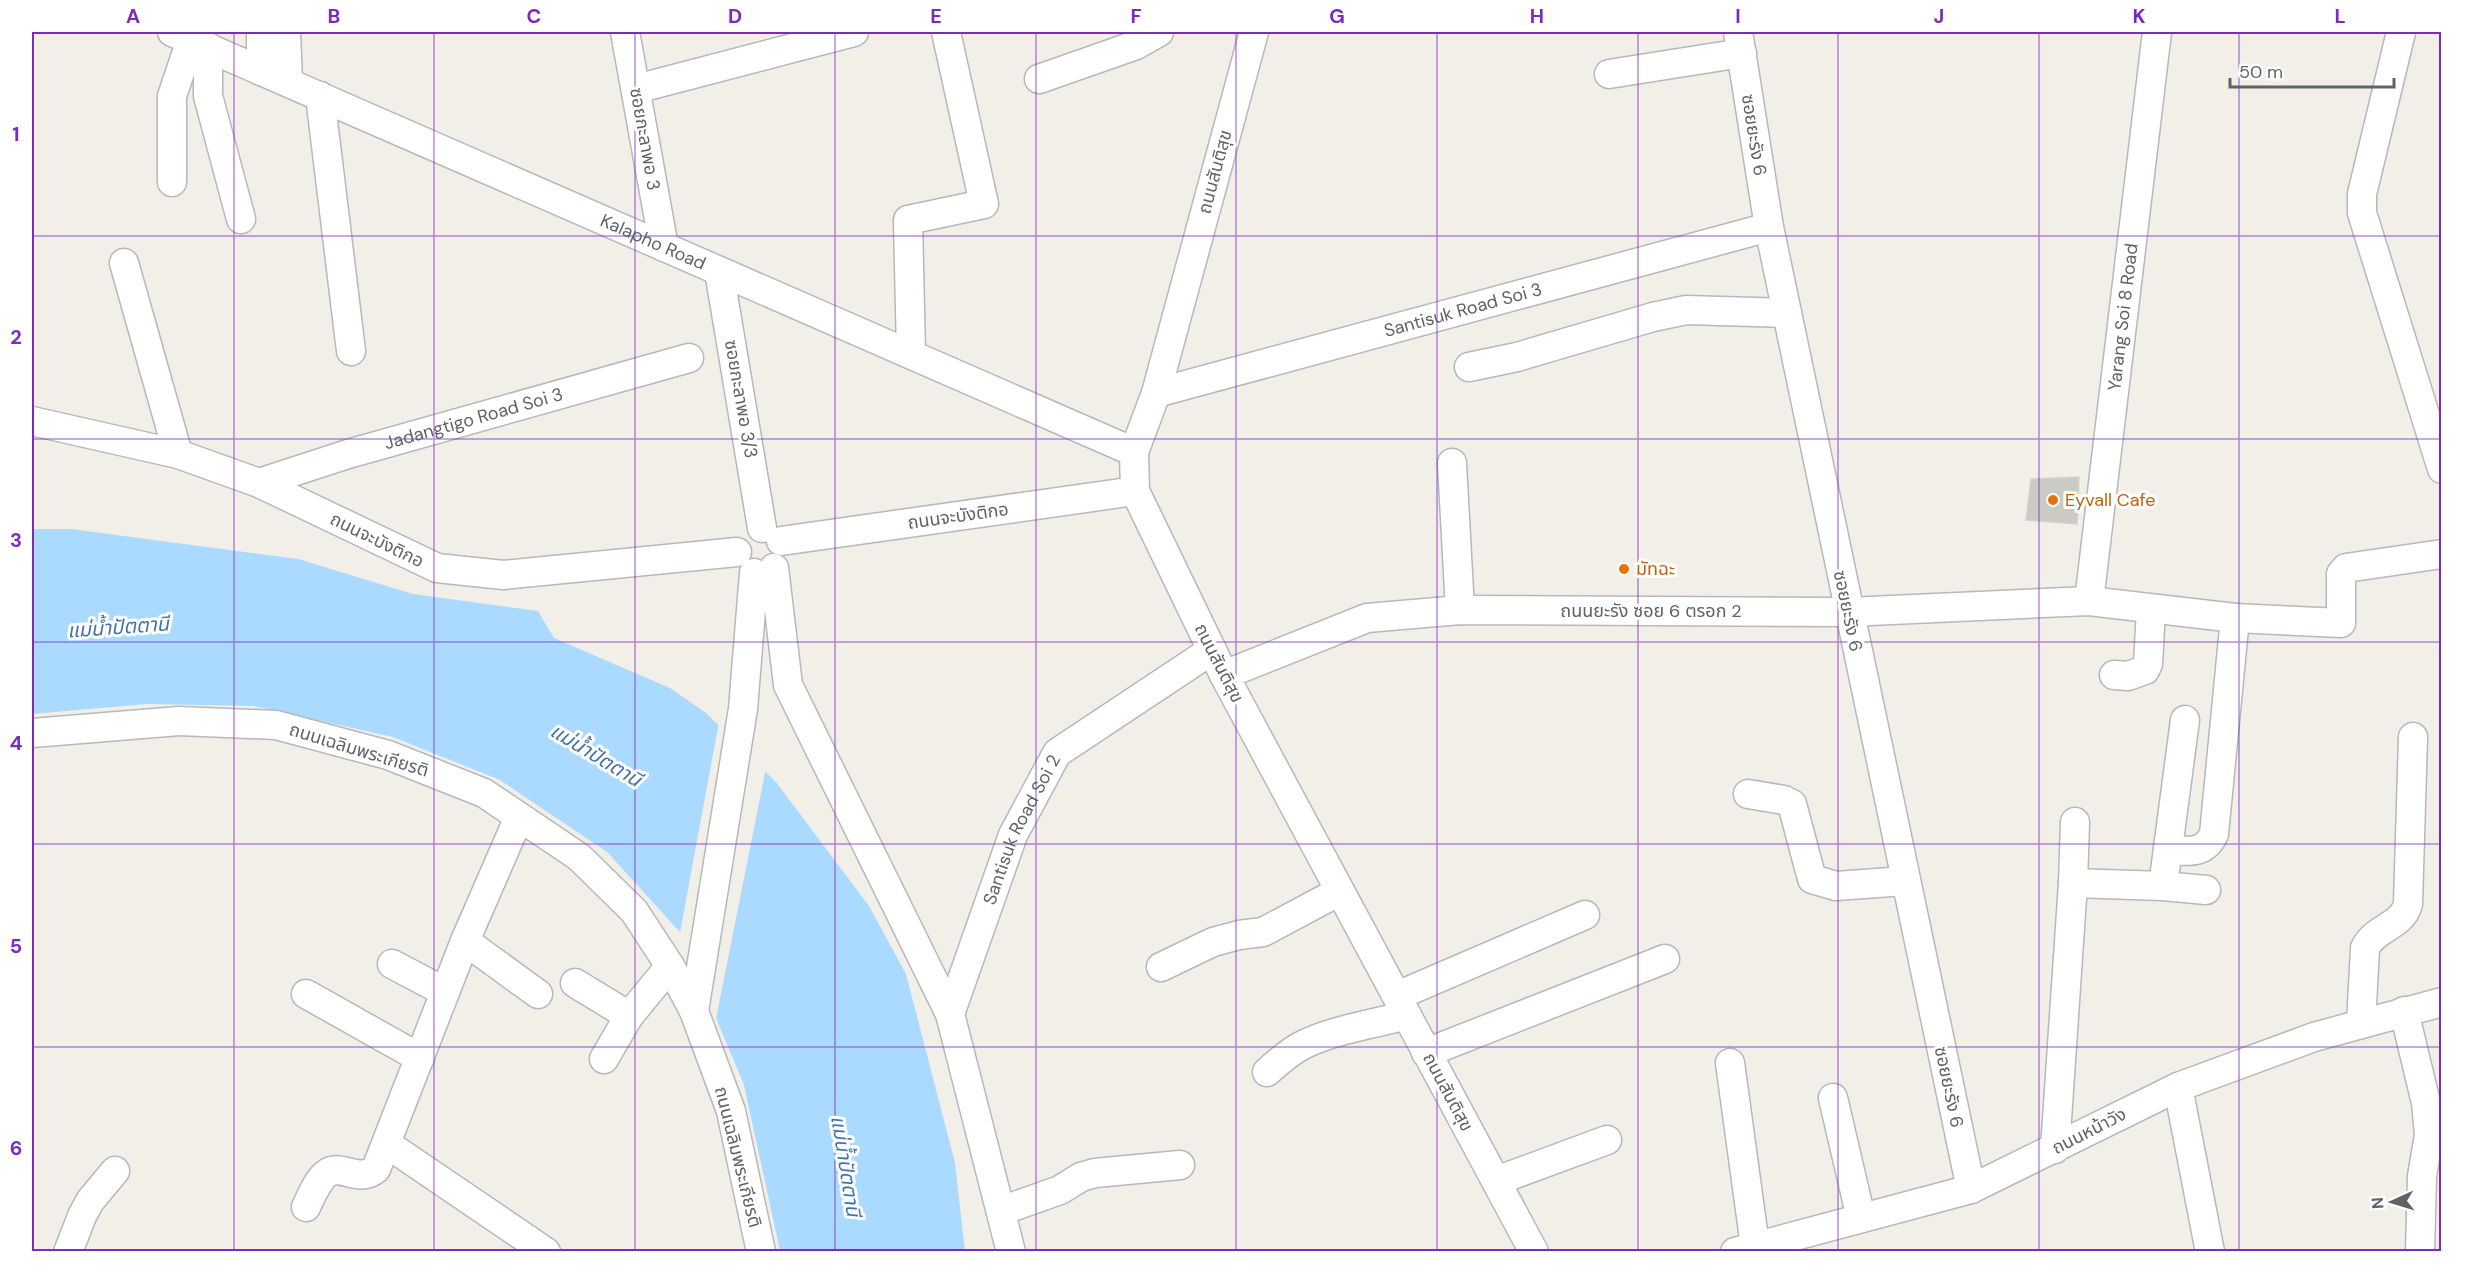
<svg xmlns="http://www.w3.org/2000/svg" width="2473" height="1283" viewBox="0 0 2473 1283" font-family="'DM Sans','Noto Sans Thai',sans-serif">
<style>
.water{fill:#aadaff}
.pier{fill:#f1efe8}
.building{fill:#cccac5;stroke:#d6d1c6;stroke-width:1.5}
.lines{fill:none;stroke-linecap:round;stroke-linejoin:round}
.minor-casing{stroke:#b5b8bc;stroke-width:31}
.minor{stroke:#fff;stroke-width:28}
.grid{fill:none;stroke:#7b2cbf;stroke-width:1.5;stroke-opacity:0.55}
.food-dot{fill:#e8710a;stroke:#fff;stroke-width:2}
.labels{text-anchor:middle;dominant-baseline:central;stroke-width:6;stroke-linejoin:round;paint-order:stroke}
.street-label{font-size:18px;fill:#5f6368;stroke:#fff}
.food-label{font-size:18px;fill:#c56008;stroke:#fff;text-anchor:start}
.water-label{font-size:20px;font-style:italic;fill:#4174aa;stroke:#fff}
.neatline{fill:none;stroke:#7b2cbf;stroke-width:2}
.grid-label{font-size:20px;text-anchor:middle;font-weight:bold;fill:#7b2cbf}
</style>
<rect width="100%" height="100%" fill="#f1efe8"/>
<path class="water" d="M32 529H71L298 559 413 594 538 611 554 638 670 688 706 713 776 782 869 906 906 974 955 1163 965 1251H780L744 1085 680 932 607 852 500 780 393 737 254 706 147 704 32 714Z"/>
<path class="pier" d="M719 722 766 768 715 1024 679 938Z"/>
<path class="building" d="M2079 477 2077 524 2026 520 2031 479Z"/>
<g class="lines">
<g class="minor-casing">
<g id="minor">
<path id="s1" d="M172 32 1134 452"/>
<path d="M261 32V71"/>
<path d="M286 32 288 82"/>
<path d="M625 32 664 247"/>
<path d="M1254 32 1156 393 1134 452 1135 491 1224 675 1534 1252"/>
<path d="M1738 32 1769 227 1971 1189"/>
<path d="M2401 32 2362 194V213L2442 469"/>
<path d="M208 47V96L241 219"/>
<path d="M1609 74 1742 53"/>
<path d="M1039 79 1136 45 1159 32"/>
<path d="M636 89 854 32"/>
<path d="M320 96 351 351"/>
<path d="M172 182V96L191 40"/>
<path d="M124 263 178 454"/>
<path d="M719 271 762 528"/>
<path d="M911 354 908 220 984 204 946 32"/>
<path d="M1469 367 1517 357 1653 317 1686 310 1787 313"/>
<path id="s2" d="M1156 393 1769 227"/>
<path d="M32 421 178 454 259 483 437 568 503 575 737 552"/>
<path d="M1452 463 1460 610"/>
<path id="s3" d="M259 483 348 454 689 358"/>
<path d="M781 541 1135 491"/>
<path d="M774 568 788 685 950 1014 1011 1252"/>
<path id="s4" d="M2089 601 2157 32"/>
<path d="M1224 675 1367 618 1460 610 1848 612 2089 601 2235 618 2341 623V574L2346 568 2442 554"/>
<path d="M2114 675 2128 676 2145 670 2148 664 2151 609"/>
<path d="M32 733 179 721 276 725 388 755 484 793 579 857 634 911 670 966 694 1011 731 1111 761 1252"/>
<path d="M1748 794 1784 800 1792 804 1812 879 1836 886 1905 881"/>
<path d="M2168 850C2188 851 2204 855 2214 834L2235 618"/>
<path d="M2073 883 2163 886 2206 890"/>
<path d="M2163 886 2185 720"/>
<path d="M465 941 538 994"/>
<path d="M392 964 445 992"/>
<path d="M1161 967 1213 942 1239 935 1263 932 1340 891"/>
<path d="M575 983 629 1016"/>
<path d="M306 994 420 1058"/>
<path d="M1397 996 1585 915"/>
<path d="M694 1011 743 709 754 573"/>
<path d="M2404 1011 2426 1103 2429 1135 2422 1176 2420 1252"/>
<path id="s5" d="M950 1014 1013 835 1057 753 1212 650"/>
<path d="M2361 1024 2365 948C2375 927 2402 927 2408 904L2413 737"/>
<path d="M1426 1053 1665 959"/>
<path d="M604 1059 629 1016 670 966"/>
<path d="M1730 1063 1755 1246"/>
<path d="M1267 1072C1278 1062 1288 1053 1301 1046 1331 1030 1374 1024 1407 1015"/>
<path d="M2178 1087 2210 1252"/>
<path d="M1833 1098 1861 1218"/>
<path d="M387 1144 546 1252"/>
<path d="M2055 1149 2073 883 2075 822"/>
<path d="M1496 1181 1607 1140"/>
<path d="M306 1207C311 1197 317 1181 326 1174 340 1162 358 1184 376 1169L465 941 519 817"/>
<path d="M1001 1211 1060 1190 1081 1177 1095 1173 1180 1165"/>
<path d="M68 1252 82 1216 90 1201 115 1171"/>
<path d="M1735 1252 1971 1189 2178 1087 2314 1037 2442 1002"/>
</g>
</g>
<use href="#minor" class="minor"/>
</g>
<path class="grid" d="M234 32V1252M434 32V1252M635 32V1252M835 32V1252M1036 32V1252M1236 32V1252M1437 32V1252M1638 32V1252M1838 32V1252M2039 32V1252M2239 32V1252M32 236H2442M32 439H2442M32 642H2442M32 844H2442M32 1047H2442"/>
<g class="food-dot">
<circle cx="2053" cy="500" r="6"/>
<circle cx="1624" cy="569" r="6"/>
</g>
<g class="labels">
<g class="street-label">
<text transform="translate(1754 135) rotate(81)">ซอยยะรัง 6</text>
<text transform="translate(645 139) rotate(80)">ซอยกะลาพอ 3</text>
<text transform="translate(1215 172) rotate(-75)">ถนนสันติสุข</text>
<text stroke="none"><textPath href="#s1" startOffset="525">Kalapho Road</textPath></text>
<text stroke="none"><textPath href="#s2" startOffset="318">Santisuk Road Soi 3</textPath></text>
<text stroke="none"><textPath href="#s4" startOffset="286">Yarang Soi 8 Road</textPath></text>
<text transform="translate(741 399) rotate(80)">ซอยกะลาพอ 3/3</text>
<text stroke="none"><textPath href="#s3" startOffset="224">Jadangtigo Road Soi 3</textPath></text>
<text transform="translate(958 516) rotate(-8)">ถนนจะบังติกอ</text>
<text transform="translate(377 540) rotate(26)">ถนนจะบังติกอ</text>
<text x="1651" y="611">ถนนยะรัง ซอย 6 ตรอก 2</text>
<text transform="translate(1848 611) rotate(78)">ซอยยะรัง 6</text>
<text transform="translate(1219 663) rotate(63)">ถนนสันติสุข</text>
<text transform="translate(359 750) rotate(17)">ถนนเฉลิมพระเกียรติ</text>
<text stroke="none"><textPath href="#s5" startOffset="198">Santisuk Road Soi 2</textPath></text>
<text transform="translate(1949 1087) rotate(78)">ซอยยะรัง 6</text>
<text transform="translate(1448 1092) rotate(62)">ถนนสันติสุข</text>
<text transform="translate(2089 1131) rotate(-27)">ถนนหน้าวัง</text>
<text transform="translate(738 1157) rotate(76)">ถนนเฉลิมพระเกียรติ</text>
</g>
<g class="food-label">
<text x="2065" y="500">Eyvall Cafe</text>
<text x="1636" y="569">มัทฉะ</text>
</g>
<g class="water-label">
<text transform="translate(118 627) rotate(-4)">แม่น้ำปัตตานี</text>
<text transform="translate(596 755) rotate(31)">แม่น้ำปัตตานี</text>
<text transform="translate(846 1166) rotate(81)">แม่น้ำปัตตานี</text>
</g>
</g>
<rect width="2473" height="1283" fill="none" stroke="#ffffff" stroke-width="66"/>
<g transform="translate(2392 1202) rotate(266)" stroke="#ffffff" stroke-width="4.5" paint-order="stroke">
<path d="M0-4.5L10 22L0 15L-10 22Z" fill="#5f6368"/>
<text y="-9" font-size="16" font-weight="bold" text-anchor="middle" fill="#5f6368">N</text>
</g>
<path d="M2230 78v9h164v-9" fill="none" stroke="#5f6368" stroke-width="3"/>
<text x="2239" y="78" font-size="18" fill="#5f6368" stroke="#ffffff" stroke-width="4.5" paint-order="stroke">50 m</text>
<rect x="33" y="33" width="2407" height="1217" class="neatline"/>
<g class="grid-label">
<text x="133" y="23">A</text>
<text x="334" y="23">B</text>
<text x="534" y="23">C</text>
<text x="735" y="23">D</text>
<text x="936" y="23">E</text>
<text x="1136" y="23">F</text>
<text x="1337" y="23">G</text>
<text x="1537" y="23">H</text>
<text x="1738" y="23">I</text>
<text x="1939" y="23">J</text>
<text x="2139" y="23">K</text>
<text x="2340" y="23">L</text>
<text x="16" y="141">1</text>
<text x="16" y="344">2</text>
<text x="16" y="547">3</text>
<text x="16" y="750">4</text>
<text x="16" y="953">5</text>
<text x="16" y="1155">6</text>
</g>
</svg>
